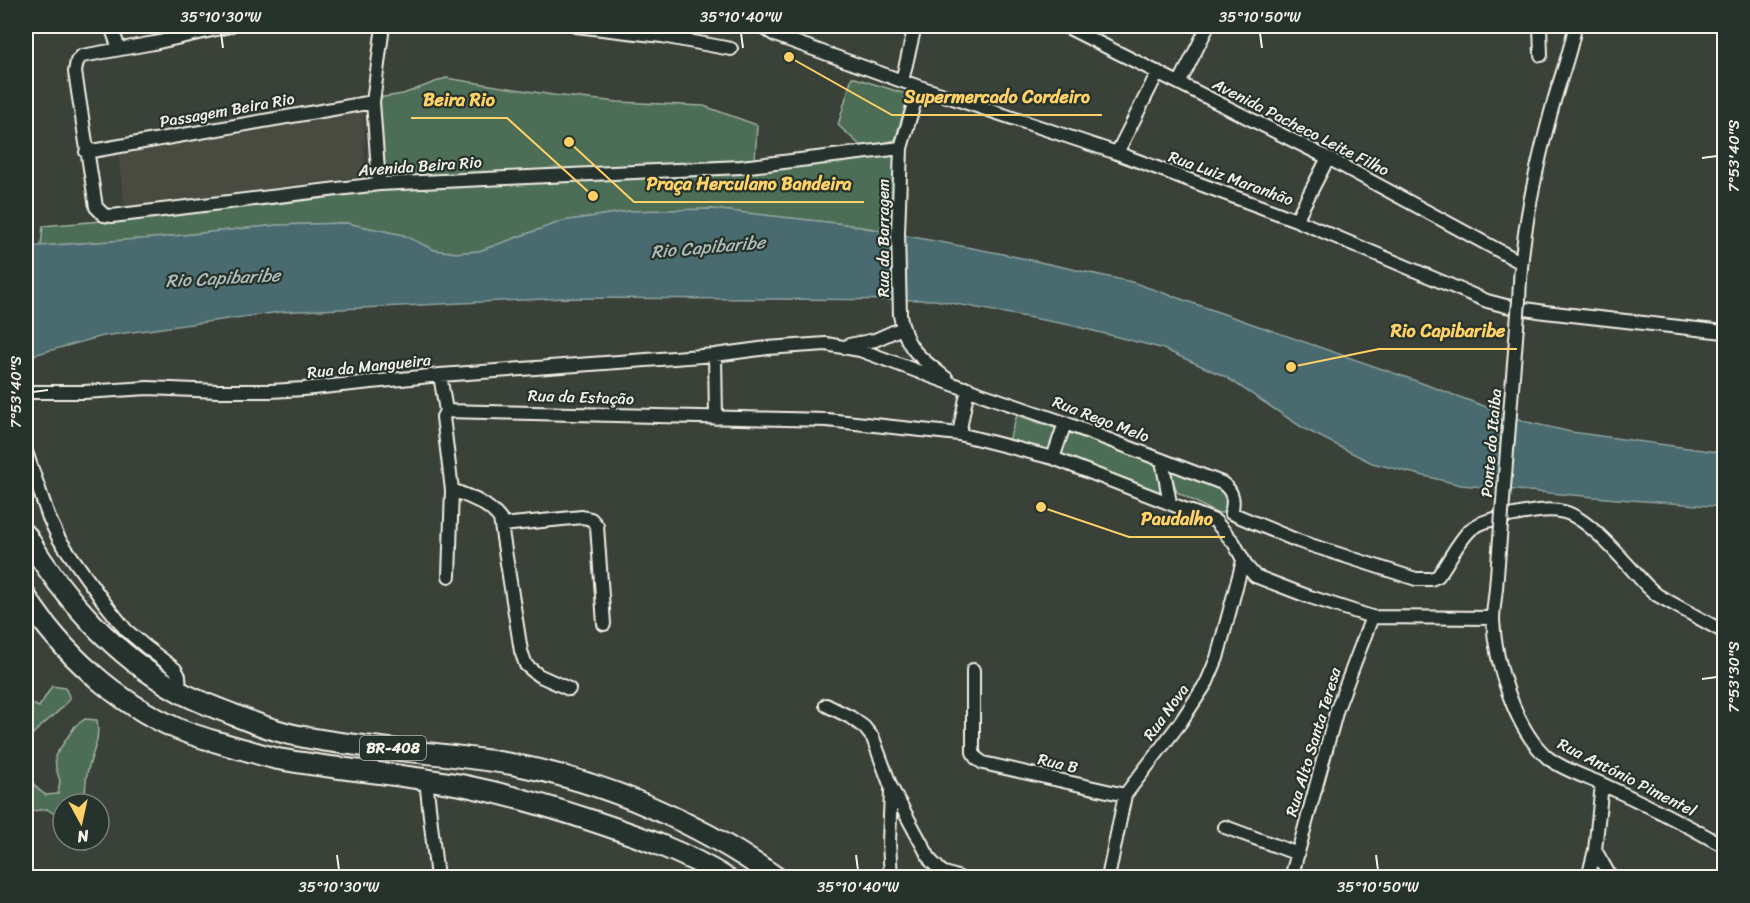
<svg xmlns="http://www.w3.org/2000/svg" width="1750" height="903" viewBox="0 0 1750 903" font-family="Sriracha,sans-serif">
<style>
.built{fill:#484b3f}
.green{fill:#4e6e57;stroke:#a1b0a0;stroke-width:1.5}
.water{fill:#486b6e;stroke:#8da19f;stroke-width:1.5}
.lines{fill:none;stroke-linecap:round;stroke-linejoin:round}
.minor-casing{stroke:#f4f1e8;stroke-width:16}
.trunk-casing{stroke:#f4f1e8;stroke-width:24}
.minor{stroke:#26332d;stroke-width:12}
.trunk{stroke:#26332d;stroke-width:20}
.minor-bridge-casing{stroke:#f4f1e8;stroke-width:16;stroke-linecap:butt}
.minor-bridge{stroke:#26332d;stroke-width:12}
.ticks{fill:none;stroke:#f4f1e8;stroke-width:2}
.labels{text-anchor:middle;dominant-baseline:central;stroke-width:4.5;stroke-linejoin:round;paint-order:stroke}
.shield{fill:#26332d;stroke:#b6b8b0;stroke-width:1.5}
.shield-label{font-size:15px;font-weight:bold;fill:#f4f1e8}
.street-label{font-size:16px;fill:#f4f1e8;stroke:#26332d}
.water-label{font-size:18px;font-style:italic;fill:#afbbb7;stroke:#26332d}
.leader{fill:none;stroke:#ffd166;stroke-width:2}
.callout-dot{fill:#ffd166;stroke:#26332d;stroke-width:2}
.callout-label{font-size:18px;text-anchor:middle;font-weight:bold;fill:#ffd166;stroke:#26332d;stroke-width:4.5;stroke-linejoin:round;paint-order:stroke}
.neatline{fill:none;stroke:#f4f1e8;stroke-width:2}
.ticks-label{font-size:15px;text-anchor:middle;fill:#f4f1e8}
</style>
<rect width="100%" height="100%" fill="#3a4138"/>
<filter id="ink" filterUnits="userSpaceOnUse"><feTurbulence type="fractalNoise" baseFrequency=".0167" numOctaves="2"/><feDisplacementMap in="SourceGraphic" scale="12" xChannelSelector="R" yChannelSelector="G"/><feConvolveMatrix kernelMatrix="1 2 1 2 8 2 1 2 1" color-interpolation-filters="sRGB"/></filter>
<g filter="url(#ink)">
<path class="built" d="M364 109 365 176 124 207 118 150Z"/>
<path class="green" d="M852 77 909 95 895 140 863 148 838 125Z
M446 78 553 95 618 102 704 106 757 125 755 160 385 179 377 98 403 94Z
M901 148 898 233 844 224 711 209 630 211 563 221 479 251 456 253 434 250 403 235 346 223 278 225 155 238 41 246 43 226 113 220 379 184 774 164Z
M1017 415 1156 463 1162 493 1009 440Z
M1175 469 1223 485 1227 494V508L1222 513H1216L1177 492 1170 471Z
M52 686 65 688 70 698C58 716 38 725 26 742V703L28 702 39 707Z
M85 719 97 720C100 740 94 748 89 766 85 778 85 791 85 804H63V838L57 816 47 809 34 811 26 814V760C33 777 28 784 46 795L58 794 60 781 56 768 55 756 75 726Z
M64 840H95L96 842 86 850 74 847Z"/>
<path class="water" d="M711 209 844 224 998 253 1132 282 1408 378 1527 422 1571 432 1724 453V507L1617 499 1461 485 1372 463 1303 428 1226 377 1161 348 1070 325 935 300 564 298 280 312 103 336 26 357V247L155 238 278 225 346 223 403 235 434 250 456 253 479 251 563 221 630 211Z"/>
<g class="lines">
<g class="minor-casing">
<path id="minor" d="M111 26 119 49
M230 26 154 43 82 56 77 61 75 72 96 207 104 215 112 216 379 184 741 167 901 148
M576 26 662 36 731 49
M761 26 775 35 902 81 1117 153 1296 220 1487 301 1506 306 1545 312 1724 332
M1065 26 1328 158 1520 262
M1540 26 1541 55
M662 36 667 26
M902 81 915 26
M1180 82 1208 26
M919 87 901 148 898 233 900 315C906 351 920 357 947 379
M86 152 373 102
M1117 153 1158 72
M379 184 373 102 383 26
M1296 220 1328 158
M1519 301C1521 233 1536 167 1554 101 1561 76 1571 51 1575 26
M849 345 875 340 902 328
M715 355 716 418
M440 375 446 411 443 417 452 490C470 497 488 503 500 519L521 651 526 665 538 675 569 689
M26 392H84L148 388 218 391H271L303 389 440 375 715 355 767 348 826 344 860 350 955 385 1065 423 1222 483C1233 491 1235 500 1231 513L1298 541 1416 579H1431L1438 576C1449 561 1457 543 1470 530 1482 520 1499 518 1514 515 1530 512 1548 508 1564 512 1591 519 1627 565 1647 586L1657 595 1724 632
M446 411 827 420 959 434 1053 458 1215 521 1234 543 1247 567 1255 576 1307 596 1372 617 1493 618
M959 434 968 388
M26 452 49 518 59 539 103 601 126 630 146 647 175 669 179 676 180 691
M1053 458 1065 423
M1162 460 1170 503
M502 525 582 517 591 519 597 526 604 624
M449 576 452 490
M1496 588C1495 599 1493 610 1493 620 1495 662 1515 730 1548 758 1564 770 1584 776 1602 784 1644 803 1685 824 1724 846
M973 670V752L976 758 983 763 1125 795
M826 705 850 717 864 727 873 738 891 787 931 861 942 872 960 878
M426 780 437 878
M1225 827 1298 854
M1595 850 1611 878
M891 878 889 842 891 791
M1108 878 1125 795 1180 723 1207 682 1217 658 1243 561
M1291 878 1337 709 1372 617
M1588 878 1595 850 1602 784"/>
</g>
<g class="trunk-casing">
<path id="trunk" d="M26 535C63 598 115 656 180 692 197 701 216 708 234 715 256 724 280 733 304 737 372 750 442 752 511 764 606 782 698 822 777 878
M26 597C61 652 117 703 178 729 197 737 218 742 238 748 251 751 264 756 278 759 340 770 404 774 466 786 509 795 551 807 593 821 638 836 685 852 726 878"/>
</g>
<use href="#minor" class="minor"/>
<use href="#trunk" class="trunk"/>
<g class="minor-bridge-casing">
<path id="minor-bridge" d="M1496 588 1519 301"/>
</g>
<use href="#minor-bridge" class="minor-bridge"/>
</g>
</g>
<path class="ticks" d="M221 33 223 48M741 33 743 48M1260 33 1262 48M1702 158 1717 156M33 392 48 390M1702 679 1717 677M337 855 339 870M856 855 858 870M1376 855 1378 870"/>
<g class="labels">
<rect class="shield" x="360" y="736" width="66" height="24" rx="4.5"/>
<g class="shield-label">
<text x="393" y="748">BR-408</text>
</g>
<g class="street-label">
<text transform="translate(227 110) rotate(-10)">Passagem Beira Rio</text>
<text transform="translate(1301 127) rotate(27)">Avenida Pacheco Leite Filho</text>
<text transform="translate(420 166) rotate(-4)">Avenida Beira Rio</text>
<text transform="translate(1231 178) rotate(20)">Rua Luiz Maranhão</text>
<text transform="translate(883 238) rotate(-90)">Rua da Barragem</text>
<text transform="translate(369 366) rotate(-6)">Rua da Mangueira</text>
<text transform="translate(581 397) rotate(2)">Rua da Estação</text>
<text transform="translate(1101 419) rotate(21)">Rua Rego Melo</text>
<text transform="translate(1491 443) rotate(-85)">Ponte do Itaiba</text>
<text transform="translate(1166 712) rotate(-54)">Rua Nova</text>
<text transform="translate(1313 742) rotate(-73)">Rua Alto Santa Teresa</text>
<text transform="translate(1058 763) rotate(13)">Rua B</text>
<text transform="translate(1627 777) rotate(27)">Rua António Pimentel</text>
</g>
<g class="water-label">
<text transform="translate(708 247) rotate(-5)">Rio Capibaribe</text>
<text transform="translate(223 278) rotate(-3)">Rio Capibaribe</text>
</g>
</g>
<path class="leader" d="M789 57L892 115H1102M593 196L507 118H411M569 142L634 202H864M1291 367L1379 349H1517M1041 507L1129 537H1225"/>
<g class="callout-dot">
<circle cx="789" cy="57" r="6"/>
<circle cx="593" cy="196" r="6"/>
<circle cx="569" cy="142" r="6"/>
<circle cx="1291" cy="367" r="6"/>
<circle cx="1041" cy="507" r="6"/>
</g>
<g class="callout-label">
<text x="997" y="103">Supermercado Cordeiro</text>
<text x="459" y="106">Beira Rio</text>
<text x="749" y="190">Praça Herculano Bandeira</text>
<text x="1448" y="337">Rio Capibaribe</text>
<text x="1177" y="525">Paudalho</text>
</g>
<rect width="1750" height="903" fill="none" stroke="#26332d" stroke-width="66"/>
<g transform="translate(81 822) rotate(172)"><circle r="28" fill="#26332d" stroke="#787f78" stroke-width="1.5"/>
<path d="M0-4.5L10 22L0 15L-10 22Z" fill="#ffd166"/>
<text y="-9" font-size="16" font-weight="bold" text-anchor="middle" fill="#f4f1e8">N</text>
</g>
<rect x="33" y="33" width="1684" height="837" class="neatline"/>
<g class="ticks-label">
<text x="221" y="22">35°10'30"W</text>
<text x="741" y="22">35°10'40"W</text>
<text x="1260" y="22">35°10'50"W</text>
<text transform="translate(1734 156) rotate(-90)" y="5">7°53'40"S</text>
<text transform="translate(16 392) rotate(-90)" y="5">7°53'40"S</text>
<text transform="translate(1734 677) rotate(-90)" y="5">7°53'30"S</text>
<text x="339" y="892">35°10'30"W</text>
<text x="858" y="892">35°10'40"W</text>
<text x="1378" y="892">35°10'50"W</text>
</g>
</svg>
